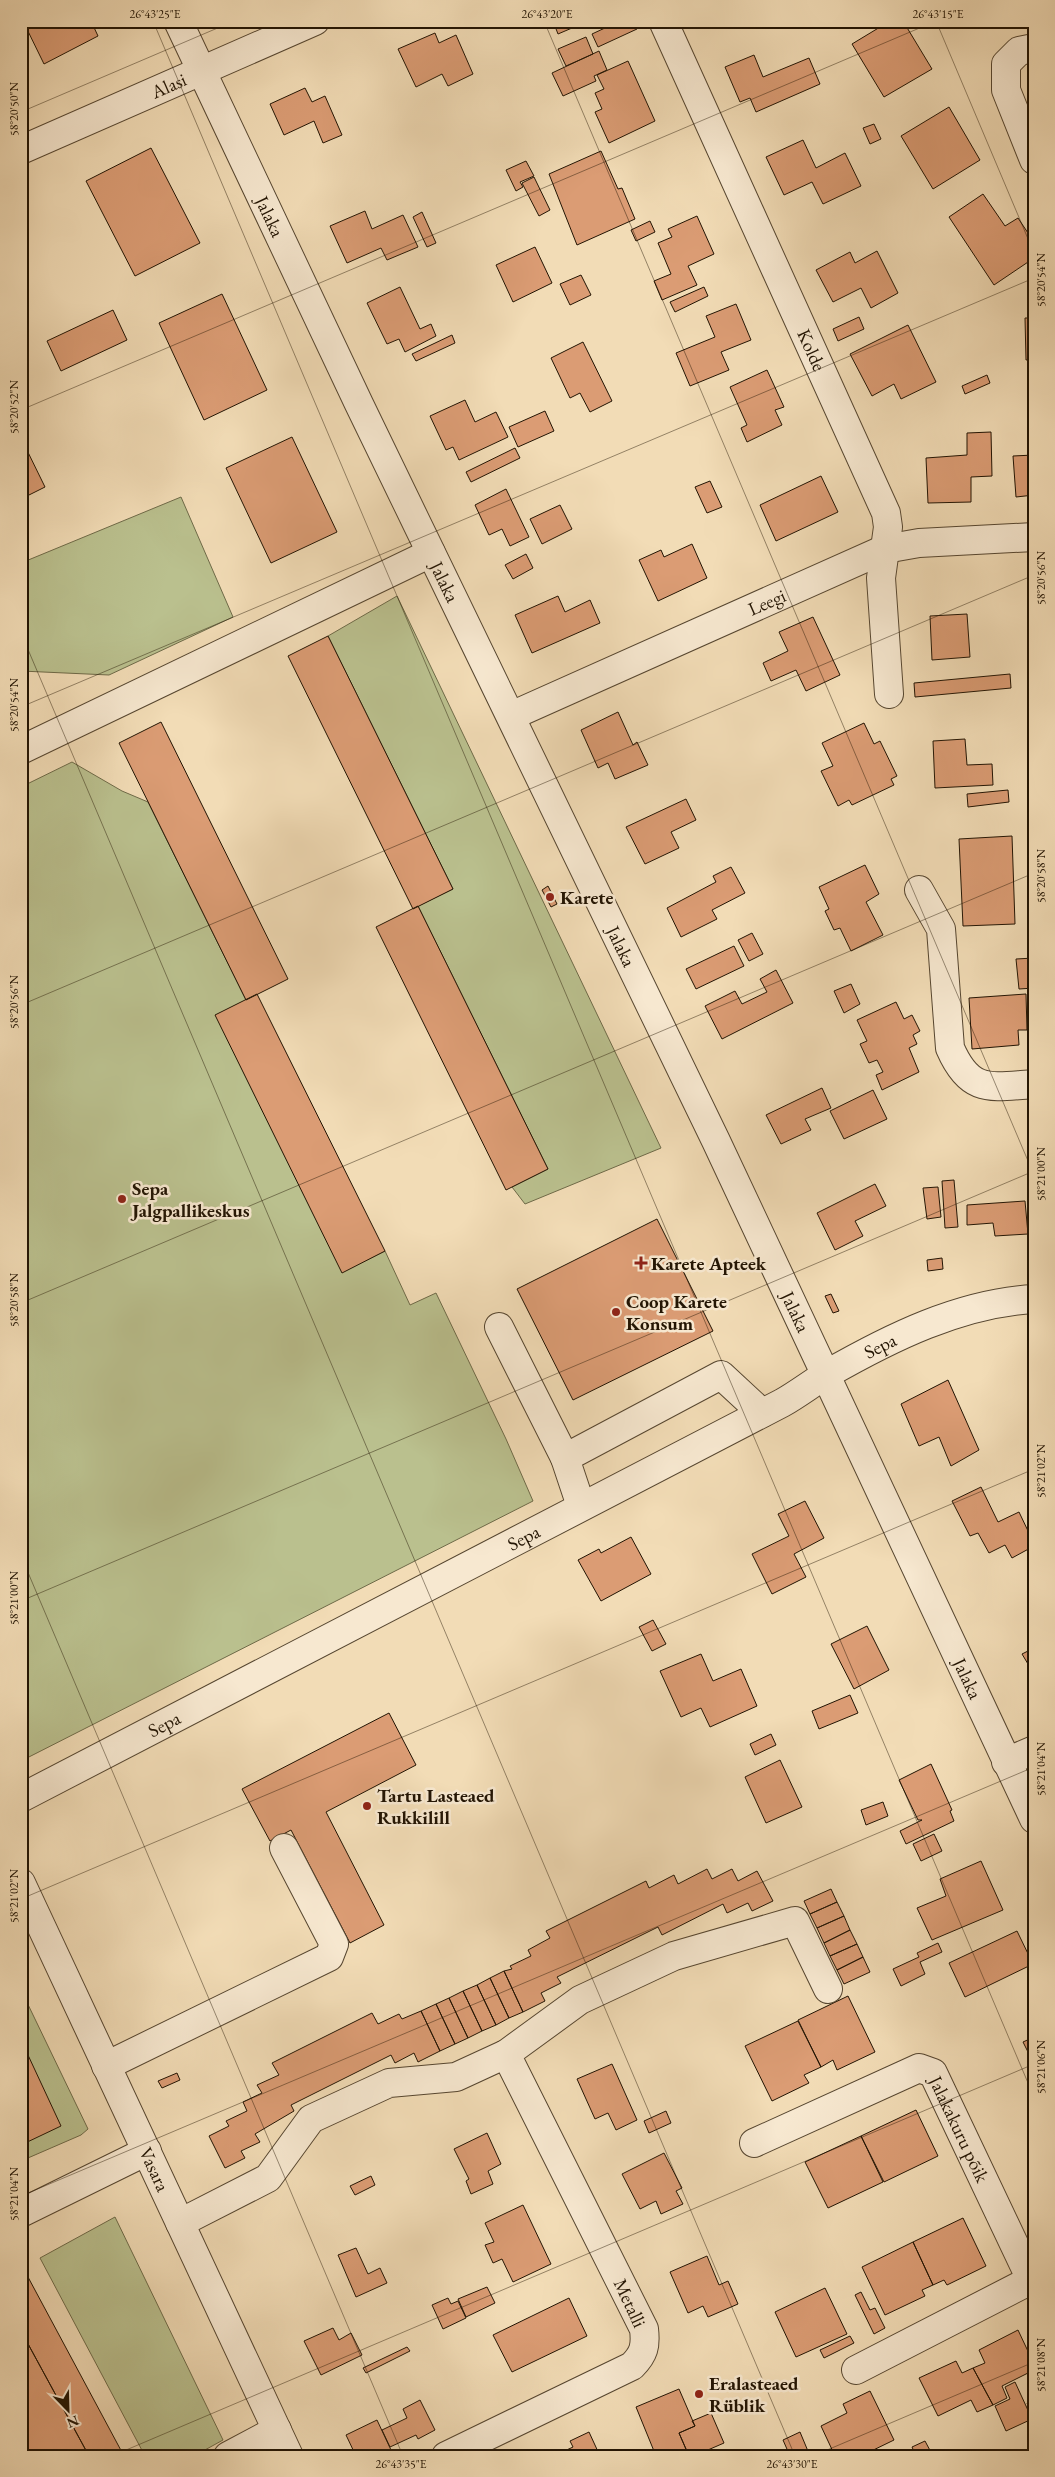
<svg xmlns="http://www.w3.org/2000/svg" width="1055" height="2477" viewBox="0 0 1055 2477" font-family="'EB Garamond',serif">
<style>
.green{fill:#bac08e;stroke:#6e6a48}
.building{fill:#db9c74;stroke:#221403}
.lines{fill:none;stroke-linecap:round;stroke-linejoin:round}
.minor-casing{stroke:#564630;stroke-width:30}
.minor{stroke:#f7e8d0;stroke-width:28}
.ticks{fill:none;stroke:#221403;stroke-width:1;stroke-opacity:0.45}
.poi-dot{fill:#8f2418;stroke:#f7e8d0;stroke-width:2}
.labels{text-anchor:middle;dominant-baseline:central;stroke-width:5;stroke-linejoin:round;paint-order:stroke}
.street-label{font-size:19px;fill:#221403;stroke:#f7e8d0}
.poi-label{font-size:19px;font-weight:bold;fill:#221403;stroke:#f7e8d0;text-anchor:start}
.neatline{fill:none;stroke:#221403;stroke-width:2}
.ticks-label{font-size:12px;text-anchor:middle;fill:#221403}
</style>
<rect width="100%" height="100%" fill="#f2dcb6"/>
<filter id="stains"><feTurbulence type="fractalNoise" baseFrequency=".004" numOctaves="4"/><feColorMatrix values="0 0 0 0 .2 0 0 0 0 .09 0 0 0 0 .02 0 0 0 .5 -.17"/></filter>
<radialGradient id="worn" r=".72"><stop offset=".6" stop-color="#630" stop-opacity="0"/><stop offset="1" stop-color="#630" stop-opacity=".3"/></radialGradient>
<path class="green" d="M181 497 233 617 109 675 21 671V563Z
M397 596 661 1148 525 1204 512 1187 548 1169 418 906 453 889 328 636Z
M72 762 122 791 148 802 246 1000 342 1272 385 1251 410 1305 436 1293 506 1439 533 1501 21 1761V787Z
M21 1990 88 2129 81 2135 21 2161Z
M115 2217 223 2440 194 2456H145L40 2258Z"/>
<path class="building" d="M23 21H91L98 36 44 64Z
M553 21H577L579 25 558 34Z
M620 21H634L637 29 598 47 592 34Z
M890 21H903L932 69 884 97 852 44Z
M435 33 439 43 456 35 473 74 448 86 442 74 416 87 398 49Z
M586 37 593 54 566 66 558 49Z
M599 51 607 70 594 76 596 81 563 96 552 73Z
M754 55 763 77 809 58 820 84 756 112 750 98 740 102 725 67Z
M628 61 655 121 609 143 595 112 602 109 595 93 604 89 597 75Z
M305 88 312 102 325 96 342 135 323 143 314 121 284 135 270 104Z
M949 107 980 160 933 189 901 136Z
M874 124 881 139 870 144 863 128Z
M803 140 816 168 845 153 861 186 823 204 812 182 784 195 766 157Z
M151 148 200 243 135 276 86 181Z
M601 151 618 189 622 188 635 219 577 245 549 174Z
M526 161 534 176 520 182 523 187 516 191 506 170Z
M534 177 550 210 539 216 522 183Z
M983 194 1005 226 1018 218 1034 242V258L994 285 949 217Z
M365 211 372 229 403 215 418 247 387 260 381 248 347 263 330 226Z
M422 212 436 243 427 247 413 217Z
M697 216 714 254 688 266 697 285 662 300 654 281 671 274 658 243 672 237 668 229Z
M650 221 655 232 636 241 631 230Z
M535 247 552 283 513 302 496 265Z
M877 251 898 293 871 308 861 288 833 302 816 270 850 252 855 263Z
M581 275 591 295 570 305 560 284Z
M400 287 420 329 431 324 436 336 405 352 399 339 387 344 367 303Z
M704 287 708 296 675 312 670 302Z
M222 294 267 390 204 420 159 323Z
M736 304 751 340 721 352 729 370 690 386 676 353 715 337 706 316Z
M113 310 127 340 61 371 47 341Z
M859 317 864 329 838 341 833 329Z
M1025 318H1034V359L1026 360Z
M908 325 936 382 901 399 894 384 872 396 850 354Z
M452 335 455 343 416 361 412 354Z
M583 342 612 401 590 412 580 393 570 398 551 358Z
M767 370 784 407 775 410 782 425 747 442 741 428 747 425 730 387Z
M987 375 990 383 965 394 962 386Z
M465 400 475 422 496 412 508 437 459 460 453 447 446 450 430 416Z
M545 411 554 431 518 447 509 427Z
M991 432 992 476 971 477V502L928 503 926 458 967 455V433Z
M292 437 337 532 271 563 226 468Z
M21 438 45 487 21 499Z
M515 448 520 458 471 482 466 472Z
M1034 455V495L1016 497 1013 456Z
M821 476 838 512 776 541 760 505Z
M710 481 722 507 707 513 695 487Z
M506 489 529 537 510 546 502 529 489 535 475 505Z
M560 505 572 529 542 544 530 519Z
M692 544 707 578 658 601 639 560 661 550 664 557Z
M526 554 533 568 513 579 505 565Z
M558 596 565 612 590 600 600 623 532 653 515 615Z
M967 614 970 657 932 660 930 616Z
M813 617 840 675 806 691 796 670 771 681 763 663 788 651 779 632Z
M328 636 453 889 413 909 288 656Z
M1010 674 1011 688 915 697 914 683Z
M618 712 633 745 637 742 648 765 615 779 608 763 598 768 581 730Z
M161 722 288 979 246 1000 119 743Z
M864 723 874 744 880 741 897 776 891 779 894 785 852 805 849 800 838 806 821 771 833 766 822 743Z
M965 739 967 765 992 764 993 785 935 788 933 741Z
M1008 790 1009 802 968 807 967 794Z
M686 799 696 820 671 832 679 848 645 864 626 827Z
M1012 836 1015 924 963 926 959 839Z
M865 865 879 894 866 902 883 935 851 951 840 928 834 930 825 911 829 909 819 887Z
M731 867 745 893 712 910 717 919 681 937 667 908 716 882 713 876Z
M548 886 557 904 551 907 542 890Z
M418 906 548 1169 506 1190 376 927Z
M752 933 763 954 749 961 738 940Z
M734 946 744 966 696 989 686 969Z
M1034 958V988L1019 989 1016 959Z
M776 970 793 1003 722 1039 705 1006 735 991 742 1004 767 992 760 979Z
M851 984 860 1004 844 1013 834 991Z
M257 994 385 1251 342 1273 215 1015Z
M1026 994 1027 1030H1018L1019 1045 972 1049 969 998Z
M896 1002 904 1019 912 1015 920 1031 913 1035 917 1044 909 1048 919 1072 882 1090 876 1075 883 1072 877 1060 869 1063 860 1044 867 1041 857 1020Z
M822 1088 831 1108 805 1119 811 1130 781 1144 766 1115Z
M873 1090 887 1119 844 1139 830 1111Z
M954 1180 958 1227 945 1228 942 1181Z
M875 1184 886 1206 855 1221 863 1236 835 1250 817 1213Z
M938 1187 941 1217 927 1219 923 1188Z
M1025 1201 1028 1234 995 1236 993 1223 967 1225V1205Z
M657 1219 713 1331 573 1400 517 1289Z
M942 1258 943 1269 928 1271 927 1260Z
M831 1294 839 1311 833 1313 825 1296Z
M948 1380 979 1450 951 1466 939 1437 919 1446 901 1404Z
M981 1487 998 1522 1019 1512 1029 1533 1034 1531V1546L1012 1558 1005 1545 989 1553 978 1533 970 1536 952 1501Z
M805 1501 824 1538 794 1554 806 1577 772 1594 752 1554 789 1536 778 1514Z
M631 1537 651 1574 601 1601 578 1560 599 1549 601 1553Z
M653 1620 666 1644 652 1651 639 1627Z
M867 1626 889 1670 854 1689 831 1644Z
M1034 1648V1674L1022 1654Z
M701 1654 713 1681 741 1669 757 1706 710 1727 701 1708 681 1717 660 1671Z
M850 1695 858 1713 819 1729 812 1711Z
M389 1713 416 1765 326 1812 384 1925 350 1943 291 1830 270 1841 242 1789Z
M771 1734 776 1745 755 1755 750 1744Z
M780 1760 802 1807 766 1823 745 1777Z
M931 1764 952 1810 950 1811 954 1821 906 1844 900 1831 922 1820H918L899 1780Z
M883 1802 888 1816 866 1825 861 1810Z
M934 1834 942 1851 921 1861 913 1844Z
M981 1861 1003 1910 932 1940 917 1908 946 1896 940 1879Z
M707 1869 712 1879 732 1869 738 1881 757 1871 773 1901 752 1911 748 1903 727 1913 723 1904 662 1935 658 1927 557 1977 561 1983 541 1993 545 2001 523 2012 504 1971 512 1969 510 1966 531 1956 528 1950 550 1938 546 1931 646 1881 649 1888 674 1875 678 1884Z
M831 1889 837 1902 810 1914 804 1901Z
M837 1902 844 1916 817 1928 810 1914Z
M844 1916 850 1930 824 1943 817 1928Z
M850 1930 857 1944 830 1956 824 1943Z
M1017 1931 1033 1964 965 1997 949 1963Z
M938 1943 942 1952 920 1962 925 1974 901 1986 893 1969 919 1957 917 1953Z
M857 1944 863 1957 837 1970 830 1956Z
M863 1957 870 1972 844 1984 837 1970Z
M504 1971 523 2012 509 2018 490 1978Z
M490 1978 509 2018 496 2025 477 1985Z
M477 1985 496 2025 482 2031 463 1991Z
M463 1991 482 2031 468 2038 449 1998Z
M848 1996 875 2052 837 2070 833 2060 821 2067 798 2020Z
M449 1998 468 2038 455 2044 436 2004Z
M436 2004 455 2044 440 2051 421 2011Z
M421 2011 440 2051 418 2062 414 2053 395 2063 391 2055 291 2105 294 2111 255 2134 260 2142 241 2151 245 2158 225 2168 209 2136 229 2126 226 2121 247 2111 243 2102 262 2093 257 2085 279 2075 272 2063 372 2013 378 2024 399 2014 402 2019Z
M798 2021 821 2067 804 2075 809 2083 772 2101 745 2046Z
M1034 2037V2064L1023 2042Z
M21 2040 61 2126 21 2145Z
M612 2064 637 2120 616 2130 608 2113 595 2119 577 2079Z
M177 2073 180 2080 162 2088 158 2081Z
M916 2110 938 2156 884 2182 861 2136Z
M666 2111 671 2123 649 2133 644 2121Z
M487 2133 501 2164 488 2171 493 2184 471 2194 466 2181 469 2179 454 2149Z
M861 2136 883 2182 828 2208 805 2162Z
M664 2153 682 2188 676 2191 683 2204 661 2214 656 2201 640 2209 622 2174Z
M371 2176 375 2185 355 2195 350 2186Z
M523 2205 551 2264 513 2282 502 2259 493 2263 485 2245 494 2242 485 2223Z
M963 2218 986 2266 947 2285 944 2280 933 2285 913 2242Z
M913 2242 933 2285 922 2290 925 2296 885 2315 862 2267Z
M356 2248 368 2274 380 2268 387 2283 356 2297 338 2255Z
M707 2256 719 2285 728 2281 738 2304 708 2317 703 2306 688 2313 670 2272Z
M21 2264 124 2456H89L21 2331Z
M487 2287 495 2303 466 2317 458 2299Z
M825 2288 847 2334 796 2357 775 2312Z
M861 2292 870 2310 875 2308 885 2328 874 2334 855 2295Z
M448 2298 451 2304 458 2301 466 2318 443 2329 432 2305Z
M569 2298 587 2336 512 2372 493 2335Z
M333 2328 339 2340 351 2333 362 2355 321 2375 304 2341Z
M1018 2330 1034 2364V2370L1002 2386 1007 2398 993 2405 973 2368 985 2363 979 2350Z
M21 2331 89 2456H21Z
M850 2336 854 2343 824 2358 820 2350Z
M407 2347 410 2351 366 2373 363 2368Z
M956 2361 962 2373 973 2368 993 2405 977 2412 971 2400 938 2416 919 2378Z
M1015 2382 1032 2419 1006 2431 995 2406 1010 2399 1005 2387Z
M679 2389 695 2426 679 2433 689 2456H656L636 2407Z
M870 2391 894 2440 861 2456H835L821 2426 847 2413 843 2404Z
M420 2400 435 2430 418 2439 416 2435 390 2447 382 2430 407 2418 403 2409Z
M1034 2400V2418L1027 2403Z
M711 2413 724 2443 694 2456H689L679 2433 695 2426 692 2421Z
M377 2420 391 2450 377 2456H356L346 2435Z
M589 2432 600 2456H554L573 2447 570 2441Z
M800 2432 810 2456H790L783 2440Z
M925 2441 933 2456H916L912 2447Z"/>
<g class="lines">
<g class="minor-casing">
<g id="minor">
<path id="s1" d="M178 21 359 404 716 1141 1034 1819"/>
<path id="s2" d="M663 21 886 513 888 527 881 578 889 694"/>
<path d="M1034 48 1019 51 1006 64V90L1034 160"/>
<path id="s3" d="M21 150 315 21"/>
<path id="s4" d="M511 716 885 549 919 543 1034 537"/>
<path d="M21 750 431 553"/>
<path d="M919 890 941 929 950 1048C970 1094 990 1087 1034 1084"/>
<path d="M499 1327 565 1458"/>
<path d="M581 1506 565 1458 721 1375 762 1413"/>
<path d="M1006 1762 1034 1750"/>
<path id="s5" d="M21 1798 782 1403C798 1394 812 1383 827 1374 890 1338 960 1303 1034 1299"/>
<path id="s6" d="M21 1883 289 2456"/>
<path d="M106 2066 329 1957 334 1944 284 1848"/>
<path id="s7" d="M754 2143 919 2068 933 2073 1034 2286"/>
<path d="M21 2213 147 2151"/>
<path d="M180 2223 268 2178 311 2119 389 2083 456 2077 506 2054 580 2000 674 1956 795 1921 828 1989"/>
<path d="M856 2370 1031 2280"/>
<path d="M228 2456 277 2430"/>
<path d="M446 2456 632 2366C644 2354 646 2346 644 2329L506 2054"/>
</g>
</g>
<use href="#minor" class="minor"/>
</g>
<path class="ticks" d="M153 21 1034 2097M544 21 1034 1175M936 21 1034 253M21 112 234 21M21 410 936 21M21 633 795 2456M21 707 1034 278M21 1005 1034 575M21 1303 1034 873M21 1556 403 2456M21 1601 1034 1171M21 1899 1034 1469M21 2196 1034 1767M112 2456 1034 2064M813 2456 1034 2362"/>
<g class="poi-dot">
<circle cx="550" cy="897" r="5"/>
<circle cx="122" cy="1199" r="5"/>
<path d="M638.5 1255.5h5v5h5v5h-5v5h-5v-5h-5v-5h5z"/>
<circle cx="616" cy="1312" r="5"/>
<circle cx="367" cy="1806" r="5"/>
<circle cx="699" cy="2394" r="5"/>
</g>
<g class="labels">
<g class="street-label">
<text stroke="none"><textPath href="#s3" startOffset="161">Alasi</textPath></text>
<text stroke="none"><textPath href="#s1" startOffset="216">Jalaka</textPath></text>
<text stroke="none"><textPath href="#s2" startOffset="361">Kolde</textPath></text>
<text stroke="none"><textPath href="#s1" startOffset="621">Jalaka</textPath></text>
<text stroke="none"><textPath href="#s4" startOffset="280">Leegi</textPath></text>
<text stroke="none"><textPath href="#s1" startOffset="1026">Jalaka</textPath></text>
<text stroke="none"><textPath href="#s1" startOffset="1431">Jalaka</textPath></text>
<text stroke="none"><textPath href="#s5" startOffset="971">Sepa</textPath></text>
<text stroke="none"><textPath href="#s5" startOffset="566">Sepa</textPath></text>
<text stroke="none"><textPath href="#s1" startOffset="1836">Jalaka</textPath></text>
<text stroke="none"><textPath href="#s5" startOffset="161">Sepa</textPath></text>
<text stroke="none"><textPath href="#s7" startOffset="258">Jalakakuru põik</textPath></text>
<text stroke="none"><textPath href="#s6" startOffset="316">Vasara</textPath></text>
<text transform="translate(630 2303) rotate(65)">Metalli</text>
</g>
<g class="poi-label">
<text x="560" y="897">Karete</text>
<text x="132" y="1188">Sepa<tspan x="132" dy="22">Jalgpallikeskus</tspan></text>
<text x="651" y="1263">Karete Apteek</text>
<text x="626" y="1301">Coop Karete<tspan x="626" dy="22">Konsum</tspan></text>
<text x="377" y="1795">Tartu Lasteaed<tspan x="377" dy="22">Rukkilill</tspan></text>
<text x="709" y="2383">Eralasteaed<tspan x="709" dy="22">Rüblik</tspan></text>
</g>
</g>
<rect width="1055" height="2477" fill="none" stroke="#f2dcb6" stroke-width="55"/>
<g transform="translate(68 2410) rotate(157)" stroke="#f7e8d0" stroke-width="4" paint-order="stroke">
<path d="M0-4L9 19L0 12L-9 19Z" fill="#221403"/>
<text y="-8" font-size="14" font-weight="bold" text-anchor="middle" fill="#221403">N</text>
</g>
<rect x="28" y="28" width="1000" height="2422" class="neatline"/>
<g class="ticks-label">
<text x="155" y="18">26°43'25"E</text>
<text x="547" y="18">26°43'20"E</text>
<text x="938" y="18">26°43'15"E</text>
<text transform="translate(14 109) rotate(-90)" y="4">58°20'50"N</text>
<text transform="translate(1041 280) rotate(-90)" y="4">58°20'54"N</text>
<text transform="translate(14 407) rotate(-90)" y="4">58°20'52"N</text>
<text transform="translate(1041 578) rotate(-90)" y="4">58°20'56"N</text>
<text transform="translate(14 705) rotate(-90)" y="4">58°20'54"N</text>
<text transform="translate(1041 876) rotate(-90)" y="4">58°20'58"N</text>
<text transform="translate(14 1002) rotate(-90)" y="4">58°20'56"N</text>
<text transform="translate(1041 1174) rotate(-90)" y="4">58°21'00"N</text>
<text transform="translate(14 1300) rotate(-90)" y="4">58°20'58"N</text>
<text transform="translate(1041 1471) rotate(-90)" y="4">58°21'02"N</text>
<text transform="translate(14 1598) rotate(-90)" y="4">58°21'00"N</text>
<text transform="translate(1041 1769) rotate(-90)" y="4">58°21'04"N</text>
<text transform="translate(14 1896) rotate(-90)" y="4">58°21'02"N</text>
<text transform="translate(1041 2067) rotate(-90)" y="4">58°21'06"N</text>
<text transform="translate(14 2194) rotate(-90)" y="4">58°21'04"N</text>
<text transform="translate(1041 2365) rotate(-90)" y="4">58°21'08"N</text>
<text x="401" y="2468">26°43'35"E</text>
<text x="792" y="2468">26°43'30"E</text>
</g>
<rect width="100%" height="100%" filter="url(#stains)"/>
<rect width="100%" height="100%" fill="url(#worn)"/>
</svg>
